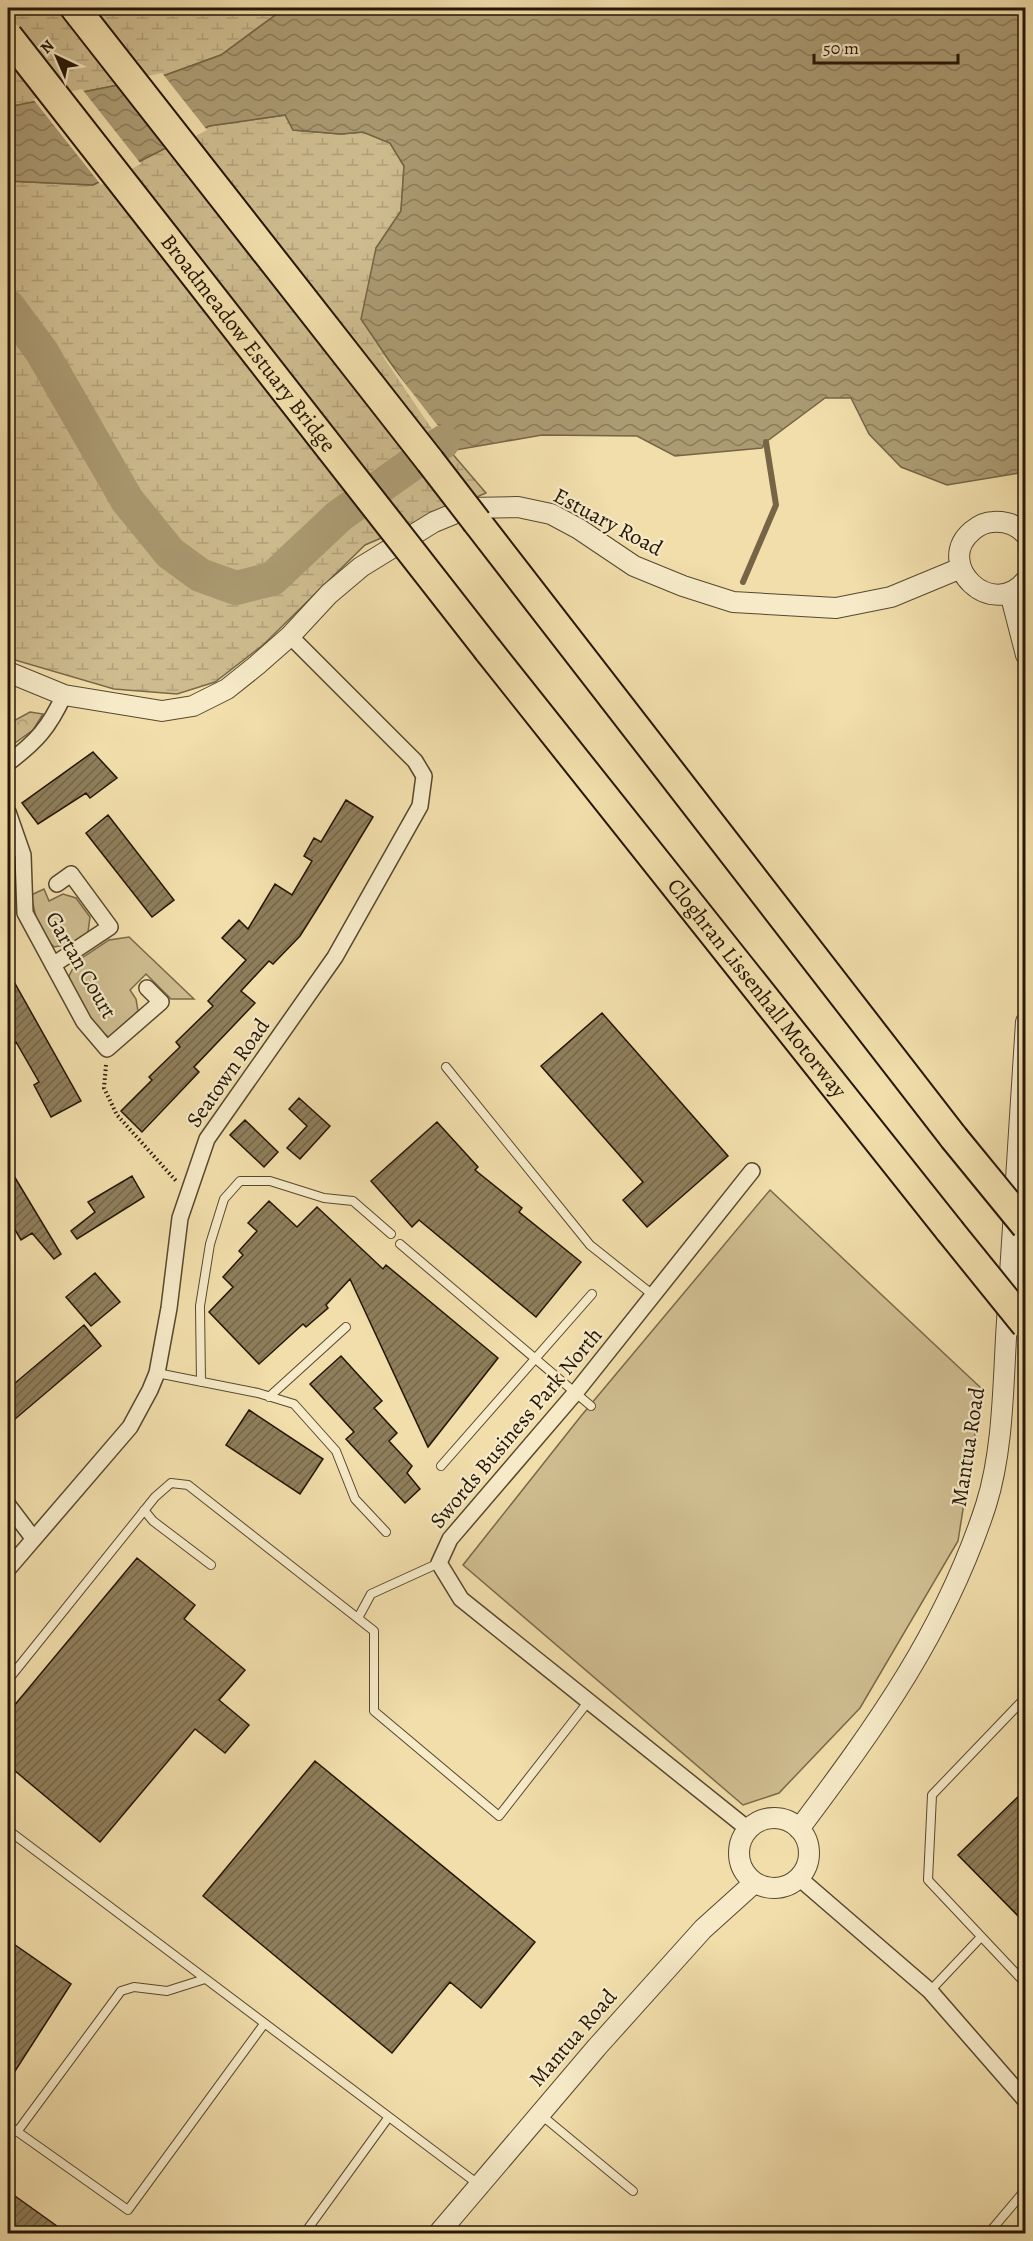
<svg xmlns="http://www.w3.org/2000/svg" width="1033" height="2241" viewBox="0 0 1033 2241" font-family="Alegreya,serif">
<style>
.green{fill:#cebc8f;stroke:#79694a;stroke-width:1.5}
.forest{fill:url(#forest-crowns);stroke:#79694a;stroke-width:1.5}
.wetland{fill:url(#wetland-marsh);stroke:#79694a;stroke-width:1.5}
.water{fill:url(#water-waves);stroke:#756546;stroke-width:1.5}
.pier{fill:#f1deab}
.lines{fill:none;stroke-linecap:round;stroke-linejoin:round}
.stream{stroke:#756546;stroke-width:6}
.river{stroke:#ab9a72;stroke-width:34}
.building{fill:url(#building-hatch);stroke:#241604;stroke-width:1.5}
.service-casing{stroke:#57482e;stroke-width:10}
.minor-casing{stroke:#57482e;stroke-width:18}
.tertiary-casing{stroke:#57482e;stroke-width:22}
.motorway-casing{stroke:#241604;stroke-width:32}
.path{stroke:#241604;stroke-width:4;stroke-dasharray:1.5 3;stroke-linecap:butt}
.service{stroke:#f6eac8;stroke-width:8}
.minor{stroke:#f6eac8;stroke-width:15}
.tertiary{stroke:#f6eac8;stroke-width:20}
.motorway{stroke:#f1deab;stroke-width:28}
.motorway-bridge-casing{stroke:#241604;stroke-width:32;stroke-linecap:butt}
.motorway-bridge{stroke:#f1deab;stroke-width:28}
.labels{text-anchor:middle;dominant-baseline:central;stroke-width:4.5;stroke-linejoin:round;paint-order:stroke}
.street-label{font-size:22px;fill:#241604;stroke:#f6eac8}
</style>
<defs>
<pattern id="forest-crowns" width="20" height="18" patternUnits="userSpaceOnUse" patternTransform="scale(1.5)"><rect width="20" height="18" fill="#cebc8f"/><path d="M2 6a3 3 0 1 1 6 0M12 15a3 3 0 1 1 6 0" fill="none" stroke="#b1a17a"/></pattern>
<pattern id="wetland-marsh" width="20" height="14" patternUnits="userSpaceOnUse" patternTransform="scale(1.5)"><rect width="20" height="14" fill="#cebc8f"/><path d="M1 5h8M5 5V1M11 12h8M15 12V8" fill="none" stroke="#b1a17a"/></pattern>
<pattern id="water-waves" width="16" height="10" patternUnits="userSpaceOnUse" patternTransform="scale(1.5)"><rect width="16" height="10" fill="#ab9a72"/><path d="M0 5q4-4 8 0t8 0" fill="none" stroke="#8b7d5b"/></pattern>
<pattern id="building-hatch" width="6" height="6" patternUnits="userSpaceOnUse" patternTransform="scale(1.5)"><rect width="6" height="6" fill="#8f7e5b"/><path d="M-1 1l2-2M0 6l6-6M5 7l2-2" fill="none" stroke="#756649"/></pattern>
</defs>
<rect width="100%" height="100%" fill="#f1deab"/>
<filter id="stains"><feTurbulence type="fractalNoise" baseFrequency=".00333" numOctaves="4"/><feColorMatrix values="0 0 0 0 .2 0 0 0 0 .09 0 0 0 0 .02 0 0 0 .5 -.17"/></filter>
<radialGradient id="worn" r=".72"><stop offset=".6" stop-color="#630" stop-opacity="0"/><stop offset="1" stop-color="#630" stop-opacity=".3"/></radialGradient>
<path class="green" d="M44 889 49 901 63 894 76 898 90 917 88 932 71 944 54 947 39 931 31 895Z
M129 937 194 999H171L146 974 130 990 136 999 138 1011 123 1028 109 1037 100 1031 72 991 69 976 76 962 109 940Z
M770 1190 982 1389 958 1541 860 1708 779 1793 743 1805 463 1565 581 1416Z"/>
<path class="forest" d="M30 712 43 714 33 730 8 748V724Z"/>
<path class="wetland" d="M8 8H285L221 55 163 76 8 107Z
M286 115 293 130 341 134 363 132 390 143 404 166 401 211 376 248 450 451 486 493 365 545 263 645 215 682 177 694 114 689 8 658V181L93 185 209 126Z"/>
<path class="water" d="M285 8H1025V472L947 485 901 467 869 434 851 398H825L766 442 762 448 675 456 637 436 542 435 450 451 361 319 376 248 401 211 404 166 390 143 363 132 341 134 293 130 285 115 209 126 93 185 8 181V107L163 76 221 55Z"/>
<path class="pier" d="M162 73 207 130 167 151 114 83Z
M82 89 141 164 101 185 33 99Z
M376 346 459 453H448Z"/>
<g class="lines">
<path class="stream" d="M743 582 776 505 766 442"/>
<path class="river" d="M8 306 42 352 127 500 170 553 200 575 236 588 272 579 339 516 443 442"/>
</g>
<path class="building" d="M93 752 117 778 90 798 86 793 38 824 22 803Z
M346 800 373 817 322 901 300 936 273 964 269 961 241 991 255 1003 194 1067 199 1072 142 1132 121 1111 152 1080 149 1077 180 1047 176 1042 213 1006 208 1001 246 960 222 938 239 920 248 929 275 884 292 895 312 861 304 856 314 838 321 842Z
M108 815 174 900 152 917 86 833Z
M8 971 81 1101 51 1117 34 1085 39 1082 16 1042 8 1047Z
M602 1013 728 1156 647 1227 623 1200 643 1182 541 1066Z
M299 1098 330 1126 300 1159 287 1148 307 1126 289 1109Z
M245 1120 278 1152 264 1167 230 1135Z
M437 1122 478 1167 475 1170 522 1208 519 1212 581 1262 536 1317 419 1220 412 1227 371 1181Z
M8 1166 61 1254 54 1259 32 1233 21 1240 8 1218Z
M132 1176 144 1197 77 1239 71 1231 95 1212 88 1202Z
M269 1201 297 1227 317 1207 383 1269 386 1265 498 1358 428 1447 350 1279 326 1305 328 1308 306 1327 303 1324 259 1364 209 1312 233 1287 223 1277 243 1255 239 1251 257 1231 248 1223Z
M95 1273 120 1302 91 1326 66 1297Z
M84 1325 101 1346 8 1425V1389Z
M341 1356 382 1401 374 1408 397 1433 389 1441 412 1466 407 1473 420 1489 405 1503 346 1439 354 1432 310 1384Z
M249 1410 323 1459 300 1494 226 1445Z
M137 1558 195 1605 184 1619 245 1670 219 1700 249 1725 225 1753 195 1729 100 1842 8 1765V1713Z
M315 1761 535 1942 481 2008 450 1982 392 2053 203 1896Z
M1026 1789V1924L958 1855Z
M8 1940 71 1984 8 2082Z
M8 2191 68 2234H8Z"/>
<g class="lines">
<g class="service-casing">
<path id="service" d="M446 1067 590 1245 653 1295
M400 1244 591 1406
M157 1373 258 1393 294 1404 336 1451 355 1499 386 1532
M201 1382 200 1306 210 1244 224 1199 240 1181H270L324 1198 353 1201 391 1234
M269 1397 346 1327
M441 1466 592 1294
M144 1510 153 1521 211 1565
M358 1618 371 1594 439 1563
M8 1680 155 1497 171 1483 188 1485 374 1631V1711L499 1816 588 1702
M1026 1697 932 1795 928 1880 1026 1984
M8 1830 478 2184
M930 1991 980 1938
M540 2114 633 2191
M8 2125 128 2210 264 2024
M17 2132 121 1991 134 1987 167 1991 205 1979
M304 2234 388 2118
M988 2234 1026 2189"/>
</g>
<g class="minor-casing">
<path id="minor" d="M8 763C36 742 49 728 64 695
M8 812 23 855 25 913 84 1022 107 1049 161 1002 147 988
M53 965 110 927 71 874 57 884
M8 1505 33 1538
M8 1569 130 1427 150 1390 157 1373 169 1308 180 1218 207 1139 335 957 420 806 424 776 415 761 290 636
M748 1829 461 1599 439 1563 450 1539 576 1392 752 1171
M799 1878 930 1991 1026 2101"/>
</g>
<g class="tertiary-casing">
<path id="tertiary" d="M1026 535C1017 525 1006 521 993 522 984 522 978 526 972 531 933 564 992 622 1026 580
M1010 593 1026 655
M8 672 64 695 162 711 193 706 227 689 257 665 290 636 329 594 361 567 434 522 468 508 518 507 551 514 579 529 634 566 683 586 733 602 836 608 891 597 961 568
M739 1853a35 35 0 1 1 70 0a35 35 0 1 1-70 0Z
M799 1829C877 1725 945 1631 986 1505 1004 1448 1003 1380 1007 1321 1013 1221 1020 1122 1026 1022
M438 2234 597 2047 703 1929 754 1883"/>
</g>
<g class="motorway-casing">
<g id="motorway">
<path d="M75 8 430 461"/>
<path d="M477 522 954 1138"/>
<path id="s1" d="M488 650 950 1231"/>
</g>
</g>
<path class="path" d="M106 1065 104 1088 117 1115 177 1182"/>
<use href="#service" class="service"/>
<use href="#minor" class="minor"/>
<use href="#tertiary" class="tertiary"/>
<use href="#motorway" class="motorway"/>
<g class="motorway-bridge-casing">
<g id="motorway-bridge">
<path id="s2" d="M8 36 488 650"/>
<path d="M430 461 477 522"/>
<path d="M954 1138 1026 1226"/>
<path d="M950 1231 1026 1325"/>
</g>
</g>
<use href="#motorway-bridge" class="motorway-bridge"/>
</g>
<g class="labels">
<g class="street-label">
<text stroke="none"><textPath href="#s2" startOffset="390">Broadmeadow Estuary Bridge</textPath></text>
<text transform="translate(608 522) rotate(28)">Estuary Road</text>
<text transform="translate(81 965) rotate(60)">Gartan Court</text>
<text stroke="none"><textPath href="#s1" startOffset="432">Cloghran Lissenhall Motorway</textPath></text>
<text transform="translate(228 1073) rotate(-55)">Seatown Road</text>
<text transform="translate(516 1428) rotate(-50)">Swords Business Park North</text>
<text transform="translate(968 1447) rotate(-81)">Mantua Road</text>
<text transform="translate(573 2038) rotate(-49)">Mantua Road</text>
</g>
</g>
<rect width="1033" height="2241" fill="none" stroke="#f1deab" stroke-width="30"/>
<rect x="9" y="9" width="1015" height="2223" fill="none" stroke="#241604" stroke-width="3"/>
<rect x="15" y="15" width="1003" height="2211" fill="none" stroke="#241604" stroke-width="1.5"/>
<g transform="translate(57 57) rotate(316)" stroke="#f6eac8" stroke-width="4.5" paint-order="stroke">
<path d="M0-4.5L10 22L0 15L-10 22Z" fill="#241604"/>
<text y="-9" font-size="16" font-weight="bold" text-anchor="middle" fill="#241604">N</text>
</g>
<path d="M814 54v9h144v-9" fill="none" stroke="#241604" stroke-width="3"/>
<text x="823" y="54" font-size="18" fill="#241604" stroke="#f6eac8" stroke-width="4.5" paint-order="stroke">50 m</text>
<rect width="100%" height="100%" filter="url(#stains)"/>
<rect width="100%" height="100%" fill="url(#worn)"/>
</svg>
